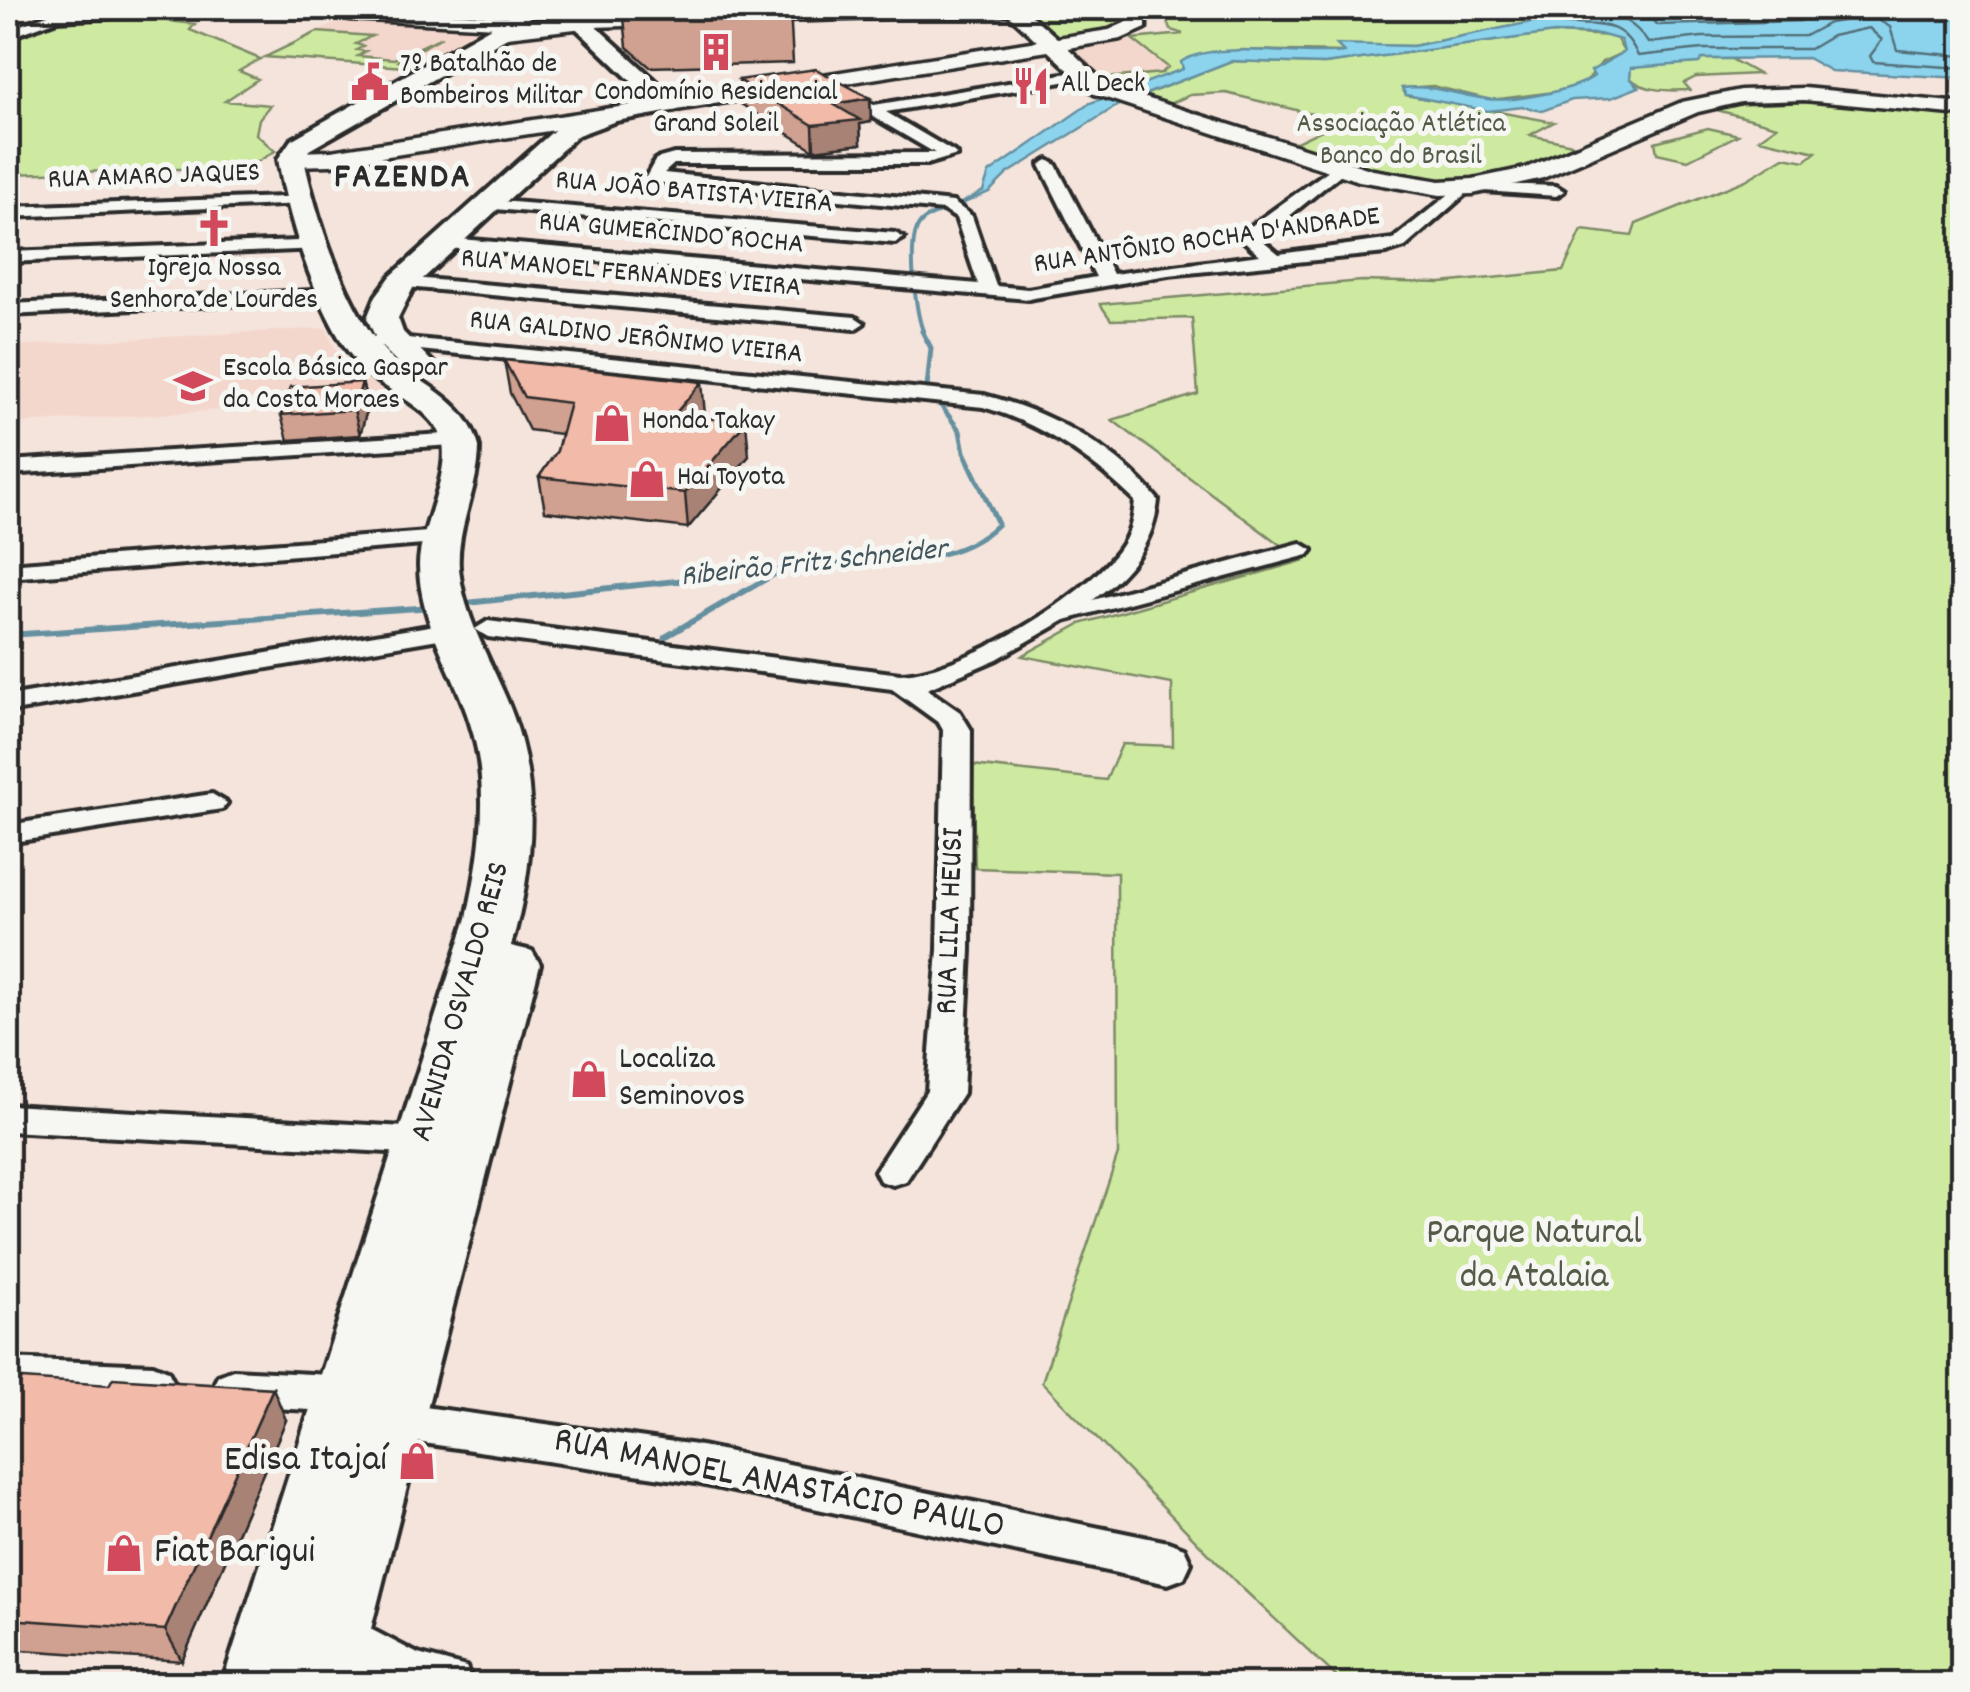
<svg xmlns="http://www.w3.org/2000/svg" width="1970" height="1692" viewBox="0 0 1970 1692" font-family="Dekko,sans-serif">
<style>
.built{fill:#f4d7cc}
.green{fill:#ceeaa1;stroke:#7c8a66;stroke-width:2.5}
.water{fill:#8cd4ee;stroke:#6590a0;stroke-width:2.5}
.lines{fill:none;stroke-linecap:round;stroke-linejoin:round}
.shore{stroke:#526f79;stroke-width:2.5}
.stream-far2{stroke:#6590a0;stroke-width:4}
.stream-far1{stroke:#6590a0;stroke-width:5}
.stream{stroke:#6590a0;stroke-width:6}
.street-casing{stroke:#2b2b2b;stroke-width:8}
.secondary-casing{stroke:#2b2b2b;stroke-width:7}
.primary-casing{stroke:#2b2b2b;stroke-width:8}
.street{fill:#f6f6f2;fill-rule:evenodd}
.secondary{fill:#f6f6f2;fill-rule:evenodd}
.primary{fill:#f6f6f2;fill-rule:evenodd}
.wall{fill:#d0a090;stroke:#2b2b2b;stroke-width:2.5}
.shaded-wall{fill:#a98276;stroke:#2b2b2b;stroke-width:2.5}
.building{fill:#f2baa8;stroke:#2b2b2b;stroke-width:2.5}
.labels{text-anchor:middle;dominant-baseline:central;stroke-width:10;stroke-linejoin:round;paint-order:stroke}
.far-poi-label{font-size:28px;fill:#2b2b2b;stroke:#f6f6f2;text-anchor:start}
.far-park-label{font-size:28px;fill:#545b48;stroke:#f6f6f2}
.far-street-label{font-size:28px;fill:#2b2b2b;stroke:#f6f6f2}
.far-water-label{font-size:30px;font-style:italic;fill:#43555c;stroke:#f6f6f2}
.street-label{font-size:32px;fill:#2b2b2b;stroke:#f6f6f2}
.poi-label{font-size:32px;fill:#2b2b2b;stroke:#f6f6f2;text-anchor:start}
.far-district-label{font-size:35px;font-weight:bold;letter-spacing:2.5px;fill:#2b2b2b;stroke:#f6f6f2}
.near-park-label{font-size:38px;fill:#545b48;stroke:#f6f6f2}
.near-poi-label{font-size:38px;fill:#2b2b2b;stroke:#f6f6f2;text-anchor:end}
.near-street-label{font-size:38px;fill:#2b2b2b;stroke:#f6f6f2}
</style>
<rect width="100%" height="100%" fill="#f5e4dc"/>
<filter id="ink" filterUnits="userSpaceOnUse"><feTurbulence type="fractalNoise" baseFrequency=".01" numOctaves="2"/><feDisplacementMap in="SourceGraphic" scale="20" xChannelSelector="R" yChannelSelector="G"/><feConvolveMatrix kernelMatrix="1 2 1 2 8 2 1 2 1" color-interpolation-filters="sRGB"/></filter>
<g filter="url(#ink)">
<path class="built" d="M350 16 495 26 419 68 265 57Z
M1132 39 1169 67 1162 73 1096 79 1066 49Z
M326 328 337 352 394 399 8 424V346Z"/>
<path class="green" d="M1024 8H1129V27L1066 40 1051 38Z
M1148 8H1431L1538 21 1413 46 1338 45 1346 52 1238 50 1183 64V69C1155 85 1123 98 1096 79L1162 73 1168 67 1132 39 1183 34 1171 30 1165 18 1149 17Z
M163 15 159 20 195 24 190 30 260 59 239 71 258 79 225 101 270 105 259 119 256 134 275 151 249 167 8 174V37L62 19Z
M317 32 372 36 356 44 363 46 357 50 366 51 358 56 394 59 442 37 398 61 419 68 265 57Z
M1554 33 1615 36 1624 52 1602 62 1585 83 1554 92 1491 100 1433 86 1402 88 1406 95 1554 122 1530 135 1581 146C1563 154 1544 166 1524 171 1444 195 1366 167 1290 145L1341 121 1226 93 1190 95 1169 104 1139 97 1231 61 1324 64Z
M1702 59H1731L1758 74 1696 77 1684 83 1690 90C1670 91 1645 92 1630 78V68Z
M1756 99 1962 113V1684H1344L1240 1586 1042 1382 1118 1154 1117 873 975 868 972 765 1106 780 1122 744 1173 746 1172 684 1022 656 1080 624 1302 561 1112 420 1198 394 1192 318 1111 320 1100 304 1362 281 1441 283 1563 271 1582 230 1632 236 1636 224 1746 180 1784 157 1805 161 1816 152 1759 139 1777 126 1713 109Z
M1708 128 1738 135 1688 160 1657 153 1655 142Z"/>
<path class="water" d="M1431 8H1962V78L1831 71 1807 58 1702 59 1699 63 1631 68 1630 78 1639 87 1611 98 1572 100 1542 111 1523 107 1488 111 1406 95 1402 88C1433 84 1457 95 1487 99 1512 102 1575 91 1594 76L1591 71 1624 52 1621 40 1599 34 1554 33 1324 64 1231 61 1120 104 1007 174 989 192 946 211 983 191 989 173 1090 103 1183 69 1181 62C1213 39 1301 58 1344 52L1336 44 1413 46 1537 21Z"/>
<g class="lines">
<path class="shore" d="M1530 8C1571 44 1614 0 1638 56L1702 49H1810L1832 36 1869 28 1882 40 1870 56 1873 62 1962 68
M1552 8C1590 12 1626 7 1648 43L1702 37 1805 36 1829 23 1871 16 1890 27 1897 50 1962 56
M1639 8 1658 25 1800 21 1831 8"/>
<path class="stream-far2" d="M924 333C915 315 907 242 919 225 926 215 941 212 953 207"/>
<path class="stream-far1" d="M808 566C869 561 952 570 998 524L964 452 960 431 927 387 931 348 922 331"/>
<path class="stream" d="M457 604 839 564
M8 635 434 607
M665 637 778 572"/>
<g class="street-casing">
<path id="street" d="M192 8H288L57 20 8 38V30L55 12Z
M1081 71 1086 78 886 112 954 152 957 155 927 164H674L664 173 953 202 972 216 996 286 1028 289 1096 277 1040 165 1048 160 1056 165 1113 274 1260 255 1243 240 1247 229 1340 162 1346 164V170L1261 239 1279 254 1393 239 1463 183 1556 186 1564 191 1556 196 1470 190 1405 247 1386 253 1168 275 1028 299 448 248 439 243 448 238 978 284 956 218 943 210 654 182 646 177 656 159 674 154 935 153 829 91 834 84 874 105Z
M309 196V202L303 204 8 217V207Z
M489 200 895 233 904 238 895 243 483 208 481 205Z
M325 240 328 244 319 249 8 262V252Z
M402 277 855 317 864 323 855 329 396 286V278Z
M338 290 344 291V299L8 315V304Z
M377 335 984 395C1047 411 1117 447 1158 500 1154 544 1128 574 1093 600L1300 543 1312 550 1308 555 1065 620 997 659 927 689 960 712 971 730 970 950 963 1093 906 1181 893 1185 880 1181 875 1171 927 1091 938 950 943 730 939 723 892 689 488 637 475 629 488 621 900 674C961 672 1080 601 1118 551 1130 535 1133 521 1135 501 1092 459 1042 424 983 407L370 345 367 341Z
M460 433 468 434V444L8 474V461Z
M441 531 449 533V543L8 578V564Z
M453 622 466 630 462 635 8 712V696Z
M212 794 227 803 222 809 8 843V825Z
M8 1105 424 1128 437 1131 442 1141 437 1151 424 1154 8 1131Z
M8 1359 153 1365 168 1371 174 1383 168 1395 153 1401 8 1393Z
M233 1370 350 1376 365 1381 371 1394 365 1407 350 1412 233 1406 218 1400 212 1388 218 1376Z
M389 1402 696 1445 1168 1542 1184 1548 1191 1563 1184 1578 1168 1584 696 1483 389 1438 374 1433 368 1420 374 1407Z
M334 1610 418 1654 466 1667 473 1684H381L317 1648 311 1632 317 1616Z"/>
</g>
<g class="secondary-casing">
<path id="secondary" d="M330 8 509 16 518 21 849 8H1023L1057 38 1109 30 1129 21 1128 8H1146V28L1121 39 1068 48 1108 86 1373 170 1440 181 1473 179 1526 168 1682 102 1741 90 1804 88 1962 103V115L1804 100 1741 102 1698 112 1543 178 1473 194 1440 195 1359 181 1094 94 1048 51 670 111 659 105 670 99 1037 41 1008 14 592 27 499 38 489 32 496 27 349 19Z
M611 108 622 115 619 120 331 165 291 166 279 159 291 152 331 151Z"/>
</g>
<g class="primary-casing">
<path id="primary" d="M519 8H541L507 37 309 150 304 159C317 221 352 332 405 370L378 343 367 318 376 296 391 276 560 125 602 110 652 101 555 8H576L682 105 678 110 616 121 578 135 413 288 398 318 403 332 434 364 430 371H407C437 391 470 410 479 447 479 488 456 527 459 568 463 614 488 656 506 698 541 778 535 864 511 946L532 951 540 964 357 1684H222L467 918C481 853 491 787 470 723 454 671 419 621 419 565 419 527 457 465 439 431 423 403 385 391 363 369 320 326 288 218 278 159L291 140 491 27Z"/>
</g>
<use href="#street" class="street"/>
<use href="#secondary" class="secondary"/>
<use href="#primary" class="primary"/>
</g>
<path class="wall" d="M623 8H790L793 63 650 67 627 47Z
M739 80 870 98 871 122 860 124 861 144 814 150 741 104Z
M504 360 705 415 703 418 749 456 688 528 545 511 539 477 557 451 561 434 529 430 510 393Z
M362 382 368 406 360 435 288 440 281 415Z
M8 1378 286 1420 182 1661 8 1649Z"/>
<path class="shaded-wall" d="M870 98 871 122 860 124 861 144 814 150 813 125 833 104Z
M362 382 368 406 360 435 354 410Z
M702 382 705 415 678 448 674 415Z
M746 422 749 456 688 528 685 493Z
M273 1388 286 1420 182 1661 165 1630Z"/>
<path class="building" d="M816 69 870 98 833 104 860 120 813 125 739 80Z
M504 360 702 382 674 415 746 422 685 493 539 477 557 451 570 403 524 397Z
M362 382 354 410 281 415 290 387Z
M8 1378 109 1385 113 1378 273 1388 165 1630 8 1619V1509L14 1497H8Z"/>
</g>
<defs>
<g id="building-bare" transform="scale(3)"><path d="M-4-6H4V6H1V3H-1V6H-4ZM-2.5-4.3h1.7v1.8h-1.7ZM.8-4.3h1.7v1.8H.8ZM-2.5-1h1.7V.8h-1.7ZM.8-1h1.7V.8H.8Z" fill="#d1495b" stroke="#f6f6f2" stroke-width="2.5" paint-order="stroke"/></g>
<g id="civic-bare" transform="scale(3)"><path d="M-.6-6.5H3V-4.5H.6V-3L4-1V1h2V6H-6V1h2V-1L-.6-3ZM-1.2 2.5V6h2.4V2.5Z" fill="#d1495b" stroke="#f6f6f2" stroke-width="2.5" paint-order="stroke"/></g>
<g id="restaurant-bare" transform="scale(3)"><path d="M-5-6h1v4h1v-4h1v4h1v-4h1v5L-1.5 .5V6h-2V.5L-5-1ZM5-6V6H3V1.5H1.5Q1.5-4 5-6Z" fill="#d1495b" stroke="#f6f6f2" stroke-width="2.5" paint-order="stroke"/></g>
<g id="church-bare" transform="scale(3)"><path d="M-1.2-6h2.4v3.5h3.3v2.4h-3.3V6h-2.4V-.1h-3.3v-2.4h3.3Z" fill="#d1495b" stroke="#f6f6f2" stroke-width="2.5" paint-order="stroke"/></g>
<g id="school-bare" transform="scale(3)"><path d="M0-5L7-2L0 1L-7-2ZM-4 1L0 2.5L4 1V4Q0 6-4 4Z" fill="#d1495b" stroke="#f6f6f2" stroke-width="2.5" paint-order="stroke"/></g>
<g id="shop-bare" transform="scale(3)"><path d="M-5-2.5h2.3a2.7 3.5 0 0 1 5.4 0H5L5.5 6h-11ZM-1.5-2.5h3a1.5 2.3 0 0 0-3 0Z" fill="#d1495b" stroke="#f6f6f2" stroke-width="2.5" paint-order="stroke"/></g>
</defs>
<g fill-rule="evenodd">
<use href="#building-bare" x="716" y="52"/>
<use href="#civic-bare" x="370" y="82"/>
<use href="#restaurant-bare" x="1031" y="86"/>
<use href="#church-bare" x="214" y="228"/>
<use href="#school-bare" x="193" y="386"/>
<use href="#shop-bare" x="612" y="423"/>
<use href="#shop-bare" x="647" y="479"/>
<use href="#shop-bare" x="589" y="1079"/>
<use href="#shop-bare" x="417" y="1461"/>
<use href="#shop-bare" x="124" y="1553"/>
</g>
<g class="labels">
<g class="far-poi-label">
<text x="400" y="66">7º Batalhão de<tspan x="400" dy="32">Bombeiros Militar</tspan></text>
<text x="1061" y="86">All Deck</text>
<text x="716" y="94" text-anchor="middle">Condomínio Residencial<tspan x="716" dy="32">Grand Soleil</tspan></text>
<text x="214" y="270" text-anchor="middle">Igreja Nossa<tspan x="214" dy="32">Senhora de Lourdes</tspan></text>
<text x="223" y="370">Escola Básica Gaspar<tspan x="223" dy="32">da Costa Moraes</tspan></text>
<text x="642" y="423">Honda Takay</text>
<text x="677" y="479">Hai Toyota</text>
</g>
<g class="far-park-label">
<text x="1401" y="126">Associação Atlética<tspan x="1401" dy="32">Banco do Brasil</tspan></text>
</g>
<g class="far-street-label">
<text transform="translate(154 178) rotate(-2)">RUA AMARO JAQUES</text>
<text transform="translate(694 194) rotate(5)">RUA JOÃO BATISTA VIEIRA</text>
<text transform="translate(671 235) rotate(5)">RUA GUMERCINDO ROCHA</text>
<text transform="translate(1207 242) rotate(-8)">RUA ANTÔNIO ROCHA D'ANDRADE</text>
<text transform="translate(631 275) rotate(5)">RUA MANOEL FERNANDES VIEIRA</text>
<text transform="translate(636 339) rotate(6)">RUA GALDINO JERÔNIMO VIEIRA</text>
</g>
<g class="far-water-label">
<text transform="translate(814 565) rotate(-6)">Ribeirão Fritz Schneider</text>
</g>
<g class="street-label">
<text transform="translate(952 921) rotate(-88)">RUA LILA HEUSI</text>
<text transform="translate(462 1002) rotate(-74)">AVENIDA OSVALDO REIS</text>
</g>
<g class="poi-label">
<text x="619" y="1061">Localiza<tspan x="619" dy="37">Seminovos</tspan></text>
</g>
<g class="far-district-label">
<text x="403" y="179">FAZENDA</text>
</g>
<g class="near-park-label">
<text x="1534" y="1234">Parque Natural<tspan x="1534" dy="44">da Atalaia</tspan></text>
</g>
<g class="near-poi-label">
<text x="387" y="1461">Edisa Itajaí</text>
<text x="154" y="1553" text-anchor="start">Fiat Barigui</text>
</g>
<g class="near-street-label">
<text transform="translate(779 1485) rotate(11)">RUA MANOEL ANASTÁCIO PAULO</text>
</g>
</g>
<rect width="1970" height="1692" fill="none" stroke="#f6f6f2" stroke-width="40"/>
<rect x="20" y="20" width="1930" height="1652" fill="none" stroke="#2b2b2b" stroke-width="4" filter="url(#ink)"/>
</svg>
